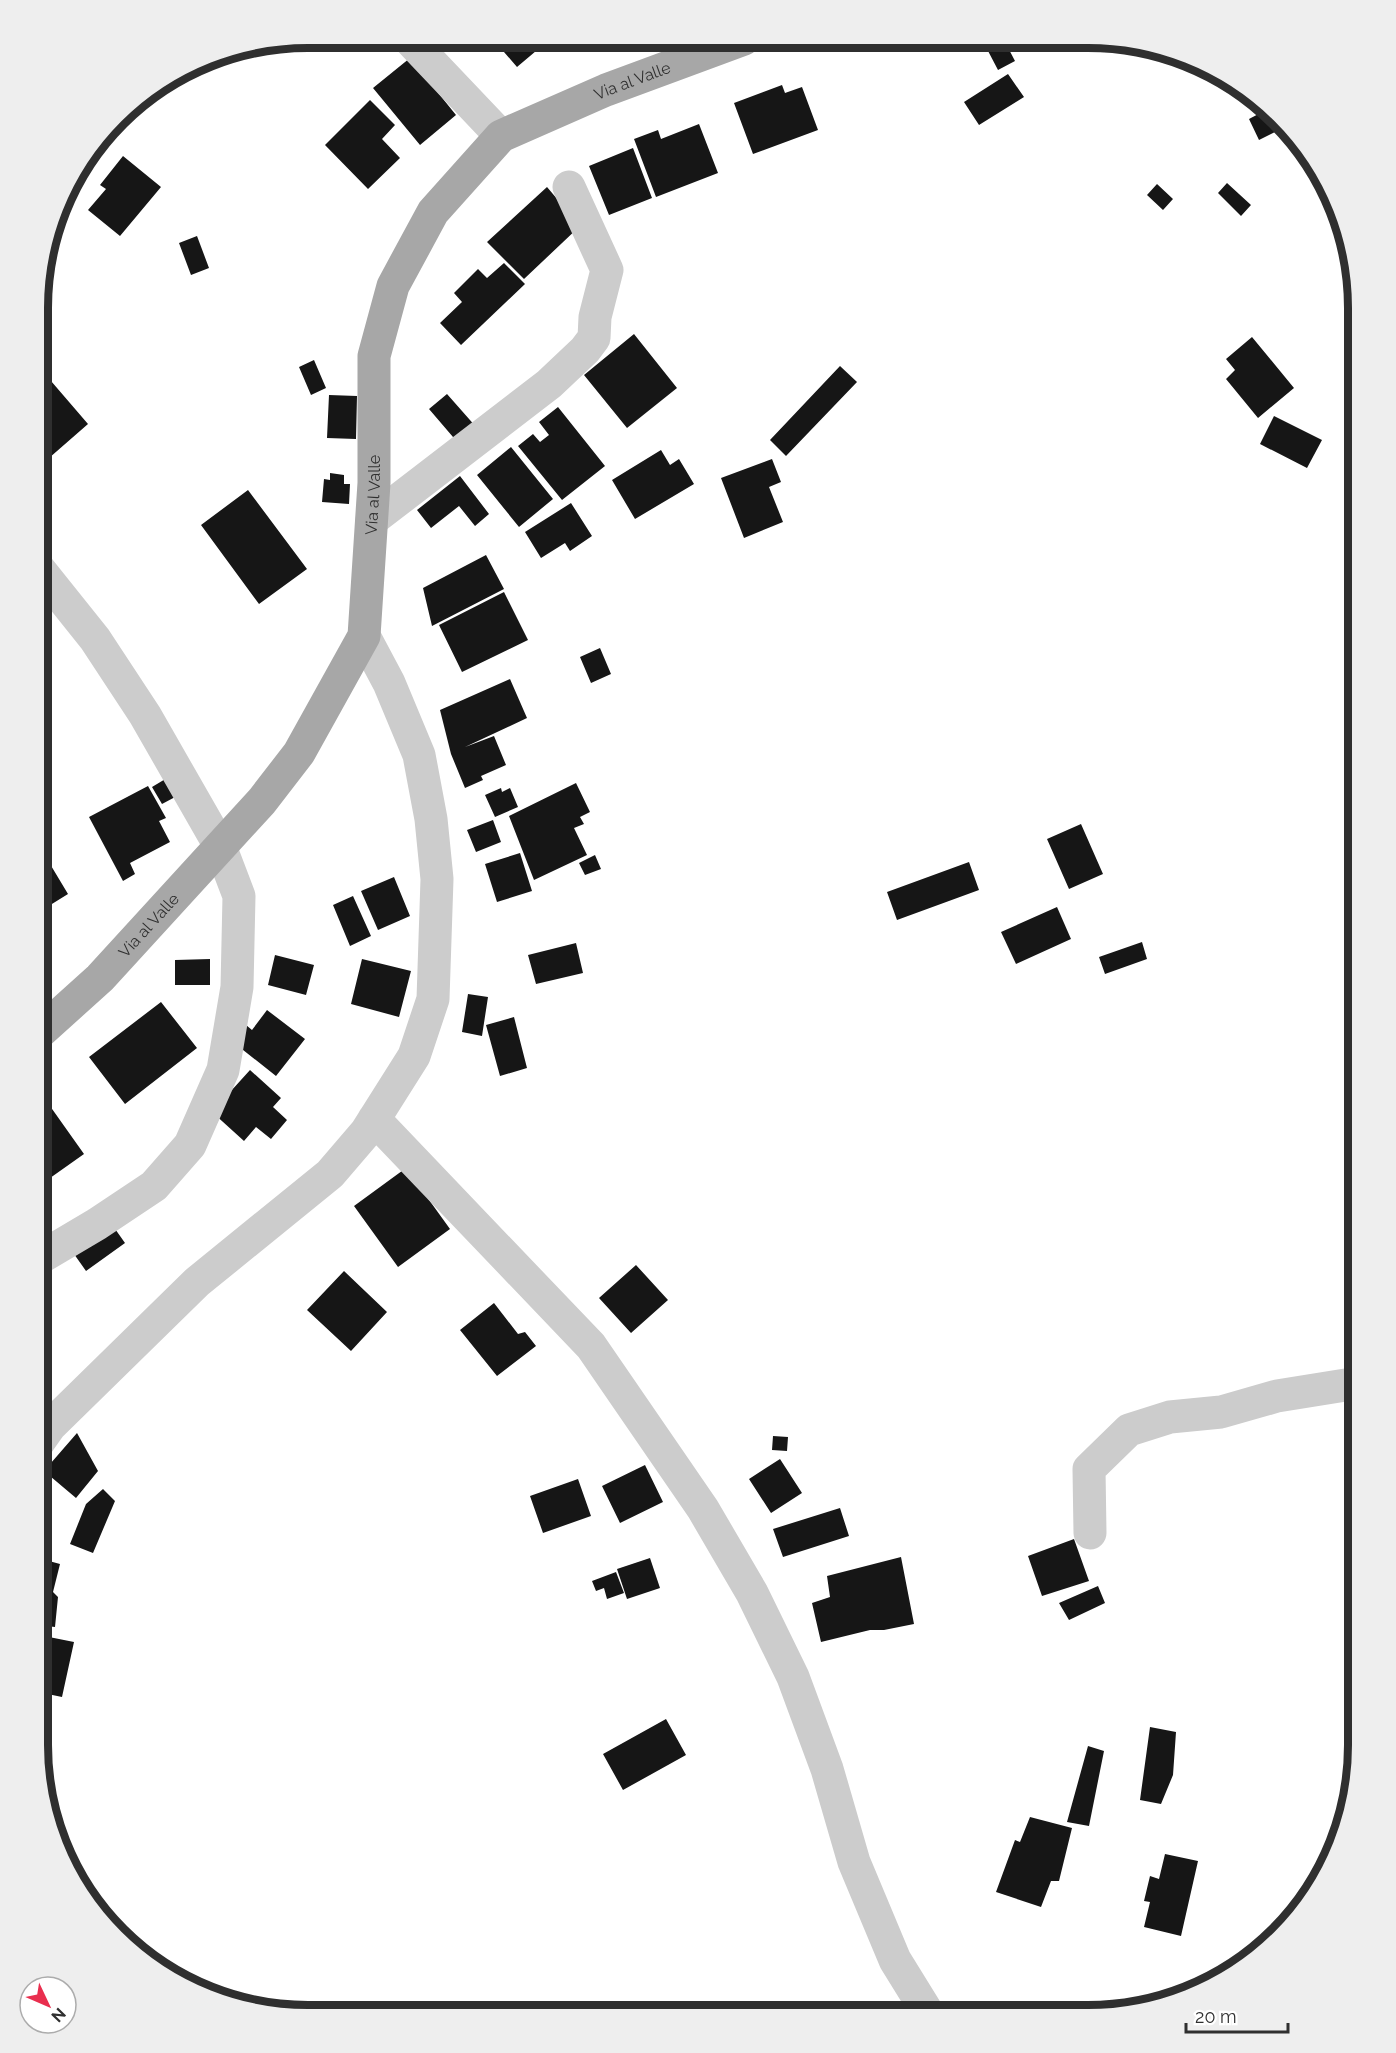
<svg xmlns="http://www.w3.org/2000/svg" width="1396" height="2053" viewBox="0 0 1396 2053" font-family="Raleway,sans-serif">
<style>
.building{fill:#161616}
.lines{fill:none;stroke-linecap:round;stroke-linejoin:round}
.minor{stroke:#ccc;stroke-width:33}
.major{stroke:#a7a7a7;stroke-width:33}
.labels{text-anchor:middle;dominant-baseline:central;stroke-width:6;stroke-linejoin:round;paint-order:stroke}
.street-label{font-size:16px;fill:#2f2f2f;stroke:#fff}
.rim{fill:none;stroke:#2f2f2f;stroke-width:8}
</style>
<rect width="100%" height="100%" fill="#fff"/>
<path class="building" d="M454 38H467L459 44Z
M492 38H548L549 40 517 67Z
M1004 40 1015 61 998 70 987 49Z
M1011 40H1037L1016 51Z
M410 58 456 115 420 145 373 88Z
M1008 74 1024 97 979 125 964 102Z
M782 85 785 93 802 87 818 130 753 154 734 103Z
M370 100 395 125 382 139 400 158 368 189 325 145Z
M1266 110 1281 129 1259 140 1249 119Z
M699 124 718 173 656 197 634 139 658 130 661 139Z
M633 148 652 198 609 215 589 166Z
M123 156 161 187 120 236 88 210 106 189 100 185Z
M1227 183 1251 205 1241 216 1218 193Z
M1157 184 1173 199 1163 210 1147 195Z
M547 187 580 226 524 279 487 242Z
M1334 205 1337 216 1339 226 1326 213Z
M197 236 209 268 191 275 179 243Z
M504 263 525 284 461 345 440 323 462 302 454 293 478 269 487 278Z
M634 334 677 388 627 428 584 375Z
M1252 337 1294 388 1258 418 1226 379 1235 370 1226 359Z
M314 360 326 388 311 395 299 367Z
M840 366 857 382 786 456 770 440Z
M51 381 88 424 41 465 40 391Z
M447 394 477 428 459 444 429 409Z
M329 395 357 396 356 439 327 438Z
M558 407 605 466 562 500 518 446 533 434 540 442 549 435 539 422Z
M1274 416 1322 440 1307 468 1260 444Z
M511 447 553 499 519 527 477 475Z
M661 450 670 465 679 459 694 484 635 519 612 480Z
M772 459 781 482 769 487 783 522 744 538 721 478Z
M330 473 344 475V484H350L349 504 322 502 324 479 330 480Z
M460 476 489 514 475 526 459 506 431 528 417 510Z
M248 490 307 569 259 604 201 525Z
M571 503 592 536 570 551 565 543 541 558 525 532Z
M486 555 504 589 432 626 423 588Z
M504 592 528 640 462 672 439 625Z
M600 648 611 674 591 683 580 657Z
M510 679 527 718 465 747 494 736 506 765 481 776 483 780 465 788 451 754 440 710Z
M167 778 177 796 162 804 152 787Z
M576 783 590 812 580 817 584 824 574 828 587 855 534 880 509 816Z
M148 786 166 818 159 821 170 842 130 863 135 874 123 881 89 817Z
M501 788 502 792 510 788 518 807 495 817 485 795Z
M493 820 501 842 476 852 467 830Z
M1081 824 1103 874 1069 889 1047 839Z
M520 853 532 891 497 902 485 864Z
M595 855 601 869 585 875 579 863Z
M969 862 979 890 897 920 887 892Z
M50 864 68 894 39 912V871Z
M394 877 410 916 378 930 361 891Z
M353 896 371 936 350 946 333 905Z
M1057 907 1071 939 1016 964 1001 932Z
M1142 942 1147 959 1105 974 1099 957Z
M576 943 583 973 536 984 528 955Z
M275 955 314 965 306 995 268 985Z
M210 959V985H175V960Z
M362 959 411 971 399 1017 351 1004Z
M468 994 488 997 482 1036 462 1032Z
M161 1002 197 1048 125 1104 89 1057Z
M267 1010 305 1039 276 1076 233 1042 246 1025 252 1030Z
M514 1017 527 1068 500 1076 486 1025Z
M250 1070 281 1098 273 1107 287 1120 271 1139 256 1127 244 1141 212 1112Z
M45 1099 84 1154 43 1183 38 1176 39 1103Z
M406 1168 450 1229 398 1267 354 1206Z
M113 1226 125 1243 86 1271 74 1254Z
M636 1265 668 1300 631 1333 599 1298Z
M344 1271 387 1312 351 1351 307 1310Z
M494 1303 518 1334 525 1332 536 1346 497 1376 460 1330Z
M77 1433 98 1471 76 1498 44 1471Z
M773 1436 788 1437 787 1451 772 1450Z
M780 1459 802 1493 771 1513 749 1479Z
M645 1465 663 1502 620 1523 602 1486Z
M578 1479 591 1516 543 1533 530 1496Z
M103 1489 115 1501 93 1553 70 1544 86 1504Z
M840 1508 849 1536 783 1557 773 1529Z
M1074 1539 1089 1581 1042 1596 1028 1556Z
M901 1557 914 1624 884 1630H870L821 1642 812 1603 830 1597 827 1576Z
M38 1558 60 1564 53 1592 58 1597 55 1627 38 1625Z
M650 1558 660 1588 627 1599 617 1569Z
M616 1572 624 1593 607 1599 604 1588 596 1591 592 1581Z
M1098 1586 1105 1603 1069 1620 1059 1603Z
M39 1635 74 1642 62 1697 38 1692Z
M666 1719 686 1755 623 1790 603 1754Z
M1150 1727 1176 1732 1173 1775 1161 1804 1140 1800Z
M1088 1746 1104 1751 1089 1826 1067 1822Z
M1030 1817 1072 1828 1059 1881H1051L1041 1907 996 1892 1015 1840 1020 1842Z
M1165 1854 1198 1861 1181 1936 1144 1927 1150 1902 1144 1901 1150 1876 1159 1879Z"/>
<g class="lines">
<path class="minor" d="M408 38 501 136
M372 520 549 384 585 350 594 338 595 317 607 270 569 187
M374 1119 591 1346 703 1509 752 1593 793 1677 827 1769 854 1862 895 1960 929 2015
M38 1259 97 1224 154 1186 190 1145 223 1070 237 987 239 896 220 846 145 715 95 639 39 569
M38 1443 50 1426 197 1282 330 1174 366 1132 414 1056 433 999 437 879 431 819 419 755 389 683 364 636
M1090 1533 1089 1469 1129 1430 1170 1417 1221 1412 1277 1396 1358 1383"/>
<path class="major" id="s1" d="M39 1033 100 978 262 801 299 753 364 636 374 483V356L393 286 433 212 501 136 606 90 744 39"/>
</g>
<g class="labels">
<g class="street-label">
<text stroke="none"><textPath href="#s1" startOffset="1198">Via al Valle</textPath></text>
<text stroke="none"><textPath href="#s1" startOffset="658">Via al Valle</textPath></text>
<text stroke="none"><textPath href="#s1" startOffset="154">Via al Valle</textPath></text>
</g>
</g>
<path d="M0 0H1396V2053H0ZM308 48H1088A260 260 0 0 1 1348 308V1745A260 260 0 0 1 1088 2005H308A260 260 0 0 1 48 1745V308A260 260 0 0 1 308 48Z" fill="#eee" fill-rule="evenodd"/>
<path class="rim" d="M308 48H1088A260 260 0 0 1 1348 308V1745A260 260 0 0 1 1088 2005H308A260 260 0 0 1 48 1745V308A260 260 0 0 1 308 48Z"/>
<g transform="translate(48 2005) rotate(134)"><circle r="28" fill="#ffffff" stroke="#acacac" stroke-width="1.5"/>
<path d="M0-4.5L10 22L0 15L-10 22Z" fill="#e92e4e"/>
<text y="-9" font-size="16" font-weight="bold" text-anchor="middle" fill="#2f2f2f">N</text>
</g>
<path d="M1186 2023v9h102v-9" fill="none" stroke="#2f2f2f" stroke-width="3"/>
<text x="1195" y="2023" font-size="18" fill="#2f2f2f" stroke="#ffffff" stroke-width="4.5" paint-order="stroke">20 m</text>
</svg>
